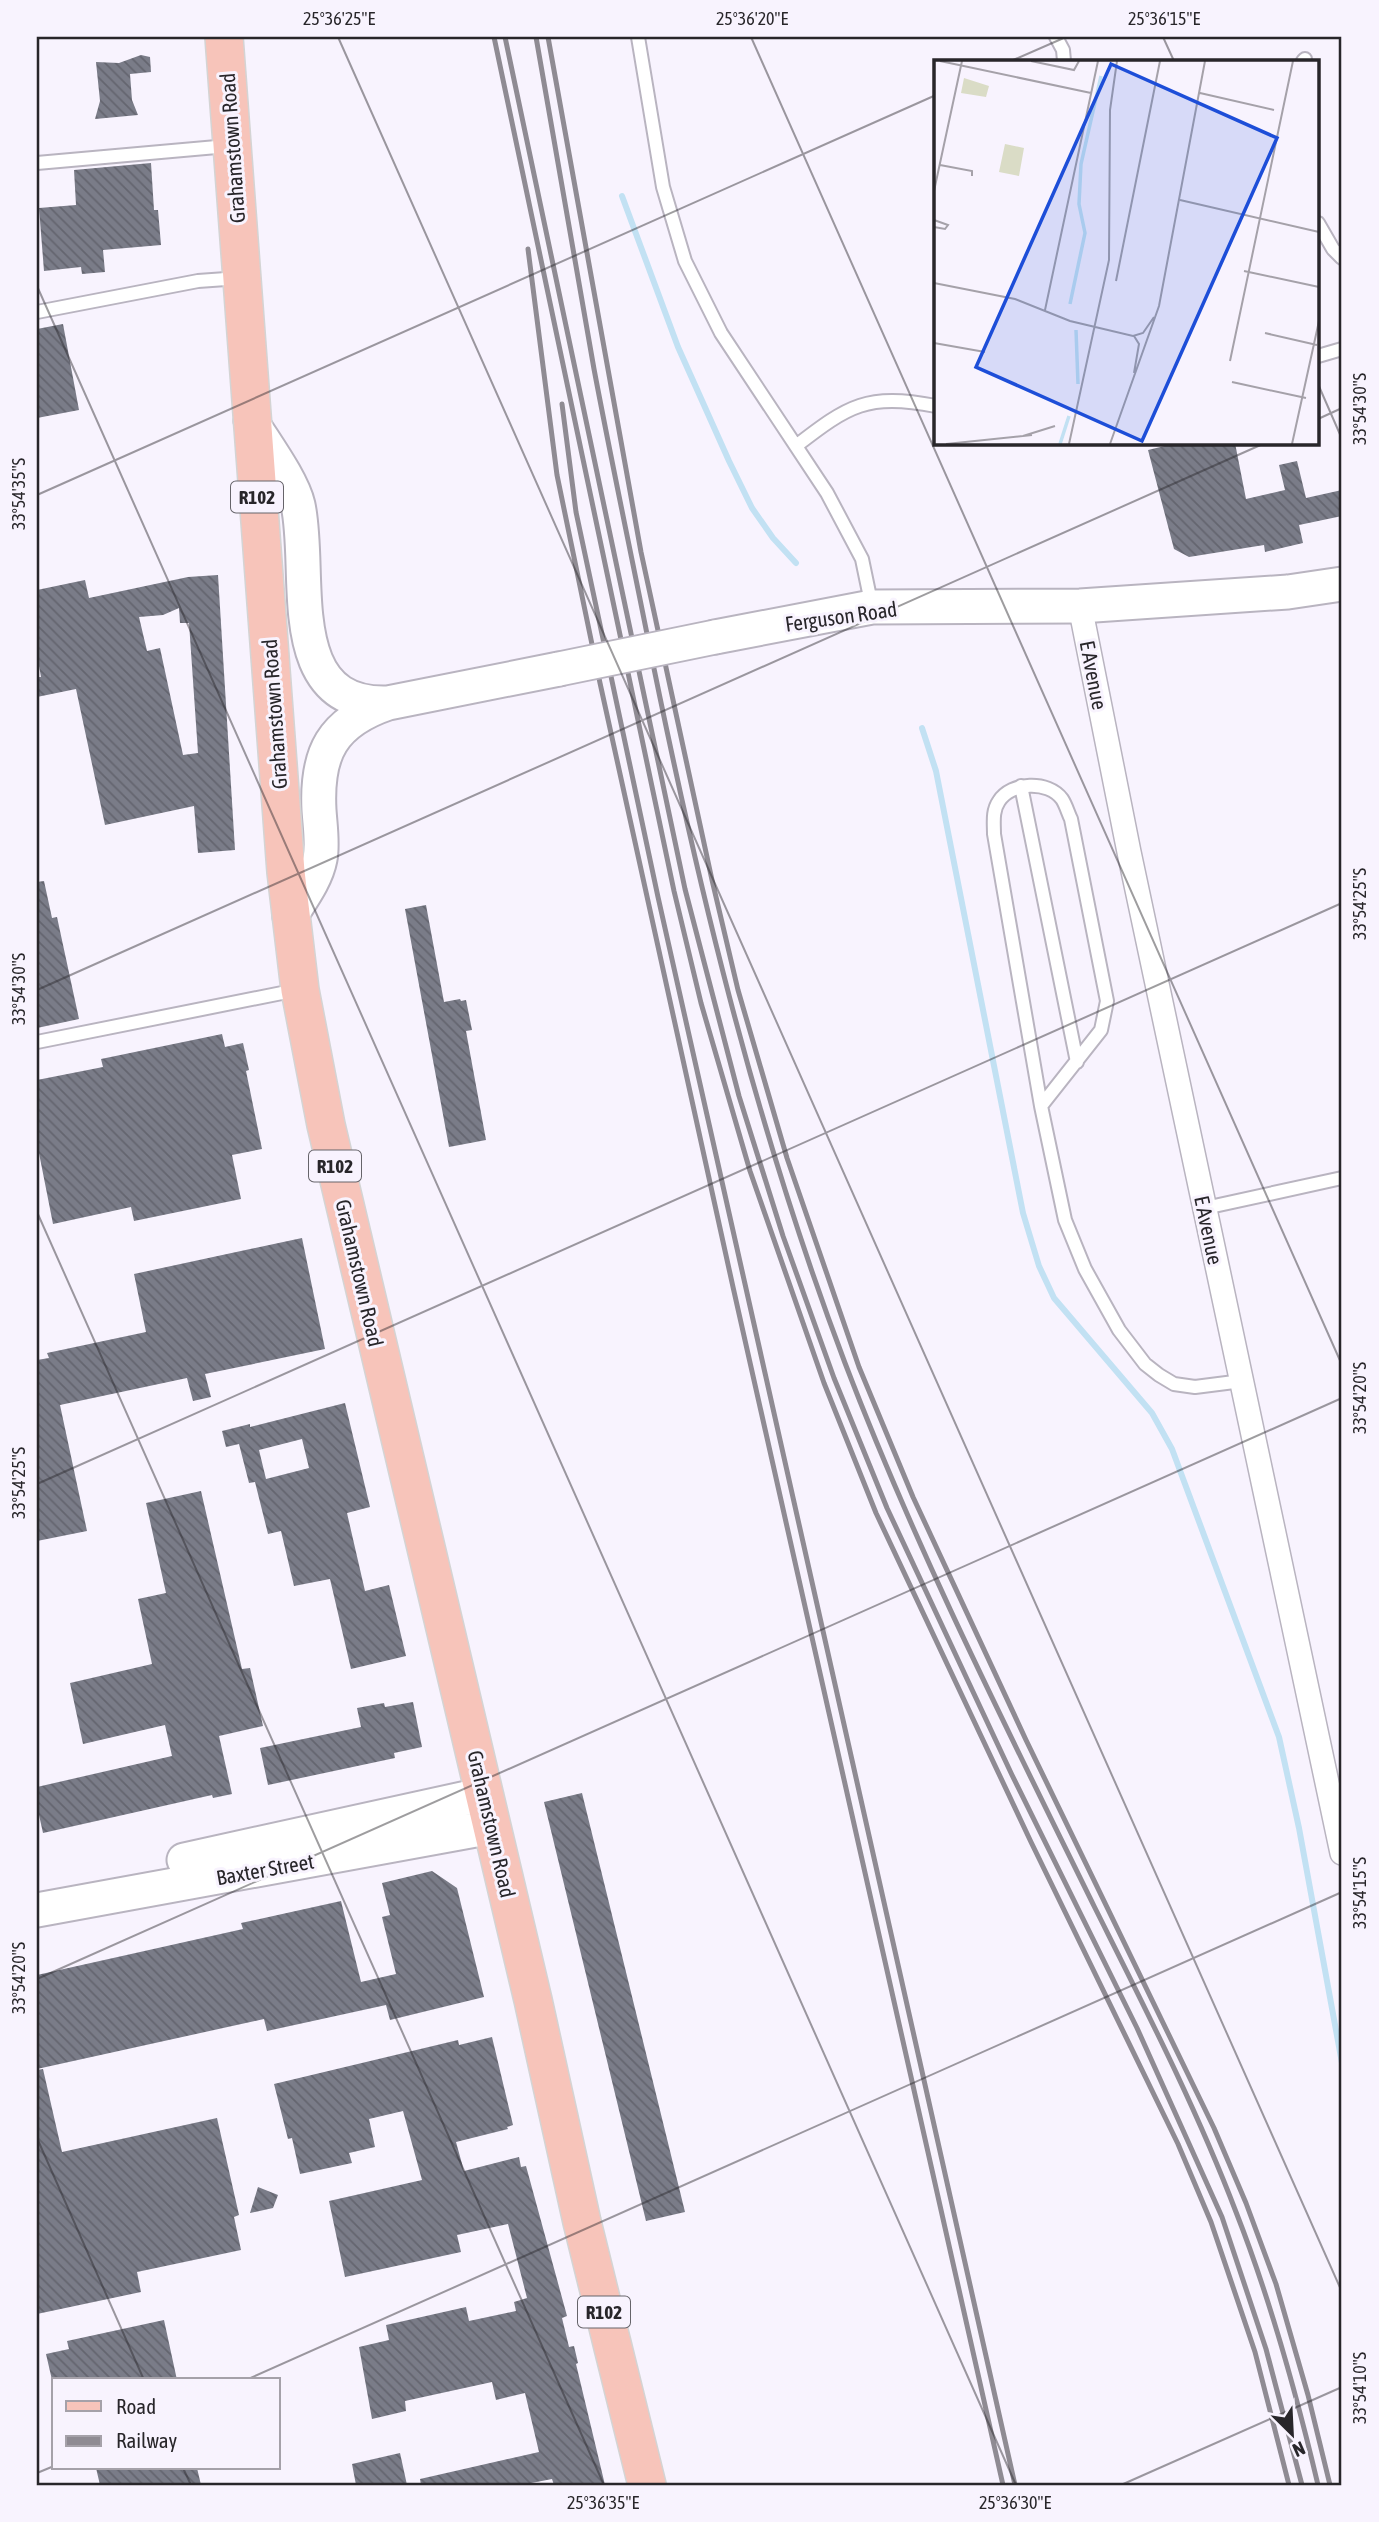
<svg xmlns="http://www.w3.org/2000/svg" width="1379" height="2522" viewBox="0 0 1379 2522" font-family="'Asap Condensed',sans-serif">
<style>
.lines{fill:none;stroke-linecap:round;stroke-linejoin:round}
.stream{stroke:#c2e1f3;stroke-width:6}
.building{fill:url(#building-back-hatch);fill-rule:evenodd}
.service-casing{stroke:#b9b4c0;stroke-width:16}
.minor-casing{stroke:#b9b4c0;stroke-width:26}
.secondary-casing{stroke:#b9b4c0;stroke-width:37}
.primary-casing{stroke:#d4d4d4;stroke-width:40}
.service{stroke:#fff;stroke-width:12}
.minor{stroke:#fff;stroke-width:23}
.secondary{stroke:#fff;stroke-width:33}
.primary{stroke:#f7c4ba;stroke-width:37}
.rail{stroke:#8f8b93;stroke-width:5}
.secondary-bridge-casing{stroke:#b9b4c0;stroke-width:37;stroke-linecap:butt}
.secondary-bridge{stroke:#fff;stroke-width:33}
.ticks{fill:none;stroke:#28262a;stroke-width:2;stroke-opacity:0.45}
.labels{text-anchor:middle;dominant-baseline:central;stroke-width:6;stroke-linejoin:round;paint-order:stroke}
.shield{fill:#f8f3fe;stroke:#66646a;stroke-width:2}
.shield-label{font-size:19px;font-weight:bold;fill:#28262a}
.street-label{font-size:21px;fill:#28262a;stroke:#f8f3fe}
.inset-river{fill:none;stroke:#c2e1f3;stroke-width:3.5}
.inset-road{fill:none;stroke:#a5a1a9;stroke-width:2}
.view{fill:#1d4ed8;fill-opacity:0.15;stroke:#1d4ed8;stroke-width:3.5}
.inset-edge{fill:none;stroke:#28262a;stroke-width:3.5}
.neatline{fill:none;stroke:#28262a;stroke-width:2.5}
.ticks-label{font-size:18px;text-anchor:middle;fill:#28262a}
</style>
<defs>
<pattern id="building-back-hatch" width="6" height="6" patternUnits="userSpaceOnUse" patternTransform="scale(1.75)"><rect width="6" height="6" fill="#7a7c88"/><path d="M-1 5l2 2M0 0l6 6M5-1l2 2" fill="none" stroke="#64656f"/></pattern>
</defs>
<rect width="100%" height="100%" fill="#f8f3fe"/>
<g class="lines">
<path class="stream" d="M622 196 678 347 729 461 752 508 773 538 796 563
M922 728 936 771 1023 1213 1039 1266 1054 1298 1152 1413 1172 1449 1279 1737 1299 1828 1342 2063"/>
</g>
<path class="building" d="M141 55 150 57 151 72 130 74 132 100 138 115 95 119 100 101 96 62 119 63Z
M151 163 154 210H158L161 245 103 250 105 272 82 274 81 267 44 271 39 208 76 205 74 170Z
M63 324 79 410 37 418V329Z
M1177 443H1235L1246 499 1285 490 1279 465 1297 461 1306 498 1342 490V516L1299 525 1303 543 1265 552 1264 545 1189 557 1174 549 1148 450Z
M218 575 235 850 198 853 194 806 105 825 76 689 37 697V677H41L37 655V590L85 580 89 598 188 577ZM179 608 180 623H189L198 753 183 755 160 648 147 651 139 617 163 615Z
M44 881 52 918 57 917 79 1019 37 1028V882Z
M426 905 444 1002 460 999 461 1001 466 1000 472 1030 466 1031 486 1140 449 1147 405 909Z
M222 1034 225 1047 243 1043 249 1070 246 1071 262 1149 232 1155 241 1199 134 1221 131 1207 53 1224 37 1143V1080L103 1067 101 1059Z
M302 1238 325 1349 205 1374 211 1397 193 1401 187 1378 60 1405 87 1531 37 1541V1360L49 1358 47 1353 146 1332 134 1274Z
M345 1403 370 1507 347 1513 365 1591 389 1585 406 1656 351 1669 330 1579 294 1586 281 1531 268 1534 255 1482 249 1483 239 1444 226 1447 222 1431 250 1424V1427ZM302 1439 309 1468 266 1479 259 1450Z
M201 1491 242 1669 250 1668 263 1726 219 1736 232 1794 213 1798 212 1795 43 1833 37 1806V1787L172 1756 165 1725 83 1744 70 1683 152 1664 138 1599 166 1593 146 1503Z
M413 1702 422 1747 394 1753 395 1758 268 1785 260 1748 361 1727 357 1708 384 1703 385 1707Z
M582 1793 685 2212 646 2221 544 1802Z
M432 1871 457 1888 484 1997 390 2020 386 2005 267 2031 264 2019 37 2069V1975L243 1929 241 1923 341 1901 361 1982 396 1974 382 1917 390 1915 382 1883Z
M492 2037 513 2125 507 2127 508 2129 456 2142 464 2171 519 2157 521 2167 526 2166 567 2316 562 2318 569 2347 574 2346 578 2363 576 2364 605 2485H554L552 2479 521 2485H421L420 2479 539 2452 525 2393 496 2400 492 2382 405 2401 406 2411 372 2419 359 2347 389 2340 386 2325 466 2307 469 2321 516 2311 514 2302 527 2298 508 2224 457 2235 461 2252 345 2277 329 2201 422 2180 403 2111 369 2119 375 2147 349 2153 352 2163 300 2174 292 2138 288 2139 274 2084 458 2040 459 2045Z
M43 2069 62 2152 217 2118 239 2215 234 2217 241 2250 137 2272 141 2292 37 2314V2070Z
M258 2187 278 2195 273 2208 250 2213Z
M164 2320 177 2380H52L46 2354 69 2349 67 2341Z
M400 2453 407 2485H356L352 2464Z
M96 2468H197L201 2485H100Z"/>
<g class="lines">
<g class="service-casing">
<path id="service" d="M638 37 663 187 685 261 721 333 827 493 862 559 872 607
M1056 37 1063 50 1064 61
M1303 61 1305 59
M37 163 228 146
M1318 223 1333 249 1342 258
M37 312 198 281 240 278
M1318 356 1342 349
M796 446C849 405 867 393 936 406
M1021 786 1077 1062
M37 1042 297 990
M1041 1106 1101 1030 1107 1001 1071 819C1068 813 1066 805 1062 799 1048 780 1011 782 999 801 992 811 994 823 994 834L1041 1106 1065 1220 1085 1269 1119 1330 1145 1364 1159 1375 1174 1384 1195 1387 1242 1381
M1205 1208 1342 1178"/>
</g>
<g class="minor-casing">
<path id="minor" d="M1080 606 1129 852 1342 1853"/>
</g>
<g class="secondary-casing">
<path id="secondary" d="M251 421C265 444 292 480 298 505 313 572 279 707 388 703
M715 637 872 607 1080 606 1288 592 1342 584
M290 917C301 899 316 880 320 859 323 844 320 826 319 810 316 753 332 722 388 703L559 669
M184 1860 485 1794
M37 1910 492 1827"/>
</g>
<g class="primary-casing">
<path id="primary" d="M224 37 286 872 300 990 326 1125 533 2000 582 2222 647 2485"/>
</g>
<use href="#service" class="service"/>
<use href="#minor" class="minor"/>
<use href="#secondary" class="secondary"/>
<use href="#primary" class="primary"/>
<path class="rail" d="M494 37 674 891 701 1003 750 1171 824 1383 876 1513 1031 1842 1178 2144 1211 2222 1255 2352 1289 2485
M505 37 685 889 739 1096 783 1236 834 1378 887 1508 1012 1775 1137 2028 1222 2217 1266 2349 1302 2485
M536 37C556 148 574 259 594 369 610 454 628 539 645 624 695 875 754 1123 845 1363 916 1549 1006 1727 1094 1906 1144 2006 1196 2107 1236 2212 1271 2301 1296 2392 1318 2485
M548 37 641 552 712 880 738 990 787 1158 859 1367 913 1497 1026 1740 1214 2128 1246 2203 1276 2284 1308 2395 1330 2485
M528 249 557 475 600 683 733 1287 1003 2485
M562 404 576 512 658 897 1015 2485"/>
<g class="secondary-bridge-casing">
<path id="secondary-bridge" d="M559 669 715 637"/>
</g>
<use href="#secondary-bridge" class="secondary-bridge"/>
</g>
<path class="ticks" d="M338 37 1342 2292M751 37 1342 1365M1163 37 1174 61M1011 61 1066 37M37 286 1016 2485M1318 384 1342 439M1318 419 1342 408M37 495 936 95M37 990 1265 443M37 1212 604 2485M37 1484 1342 903M37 1979 1342 1398M37 2138 144 2380M246 2380 1342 1892M183 2468 191 2485M37 2473 54 2466M1121 2485 1342 2387"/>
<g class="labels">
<g class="shield">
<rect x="231" y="481.5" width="52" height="31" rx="5"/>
<rect x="309" y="1150.5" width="52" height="31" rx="5"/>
<rect x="578" y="2296.5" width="52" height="31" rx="5"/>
</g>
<g class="shield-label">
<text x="257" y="497">R102</text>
<text x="335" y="1166">R102</text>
<text x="604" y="2312">R102</text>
</g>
<g class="street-label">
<text transform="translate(232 148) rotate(-94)">Grahamstown Road</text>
<text transform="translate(841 616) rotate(-8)">Ferguson Road</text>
<text transform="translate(1094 675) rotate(79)">E Avenue</text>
<text transform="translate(274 714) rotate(-94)">Grahamstown Road</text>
<text transform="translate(1209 1230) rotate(78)">E Avenue</text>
<text transform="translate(360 1273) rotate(77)">Grahamstown Road</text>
<text transform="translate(492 1824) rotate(77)">Grahamstown Road</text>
<text transform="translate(265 1869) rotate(-10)">Baxter Street</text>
</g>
</g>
<g transform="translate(934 60)">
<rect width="385" height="385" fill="#f8f3fe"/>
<path d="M30 18 55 26 52 37 27 33ZM71 84 90 88 85 116 65 112Z" fill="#dadcc6"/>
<path class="inset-river" d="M136 244 151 173 145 144 147 104 167 16M142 270 144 324M126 384 135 356"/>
<path class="inset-road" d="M6 1 157 33M97 1 140 10 145 1M266 33 340 50M6 105 38 111V116M0 131 28 1M246 140 385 172M0 160 14 165 11 169 0 167M310 211 385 227M182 221 226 1M0 223 81 239 136 261 199 276 209 273 220 257M111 250 164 1M331 273 383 285M200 276 205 284 200 313M0 283 51 292M296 301 359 1M298 322 372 338M89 376 121 366M12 384 98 375M135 384 175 200 176 50 183 1M176 384 225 246 271 1M358 384 385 261"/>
<path class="view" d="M177 4 343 78 208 381 42 307Z"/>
<rect width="385" height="385" class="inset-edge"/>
</g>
<rect width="1379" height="2522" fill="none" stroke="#f8f3fe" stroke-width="77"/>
<rect x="52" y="2378" width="228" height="91" fill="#f8f3fe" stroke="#a5a1a9" stroke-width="2"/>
<rect x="66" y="2401" width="35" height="10" fill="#f7c4ba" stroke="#a5a1a9" stroke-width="2"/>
<text x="116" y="2414" font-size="21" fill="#28262a">Road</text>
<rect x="66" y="2436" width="35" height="10" fill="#8f8b93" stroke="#a5a1a9" stroke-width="2"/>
<text x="116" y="2448" font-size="21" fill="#28262a">Railway</text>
<g transform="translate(1292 2434) rotate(156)" stroke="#f8f3fe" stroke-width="5" paint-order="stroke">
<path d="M0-5L12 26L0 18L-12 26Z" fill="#28262a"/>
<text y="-10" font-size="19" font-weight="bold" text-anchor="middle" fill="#28262a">N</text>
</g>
<rect x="38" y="38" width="1302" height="2446" class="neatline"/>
<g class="ticks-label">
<text x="339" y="25">25°36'25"E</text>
<text x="752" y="25">25°36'20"E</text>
<text x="1164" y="25">25°36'15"E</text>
<text transform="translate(1360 409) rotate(-90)" y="6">33°54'30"S</text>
<text transform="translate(19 494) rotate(-90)" y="6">33°54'35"S</text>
<text transform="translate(1360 904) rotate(-90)" y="6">33°54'25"S</text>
<text transform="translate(19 989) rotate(-90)" y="6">33°54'30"S</text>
<text transform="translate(1360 1398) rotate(-90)" y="6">33°54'20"S</text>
<text transform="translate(19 1483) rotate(-90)" y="6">33°54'25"S</text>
<text transform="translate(1360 1893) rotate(-90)" y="6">33°54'15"S</text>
<text transform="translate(19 1978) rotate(-90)" y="6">33°54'20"S</text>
<text transform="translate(1360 2388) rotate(-90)" y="6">33°54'10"S</text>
<text x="603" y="2509">25°36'35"E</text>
<text x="1015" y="2509">25°36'30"E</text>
</g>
</svg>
